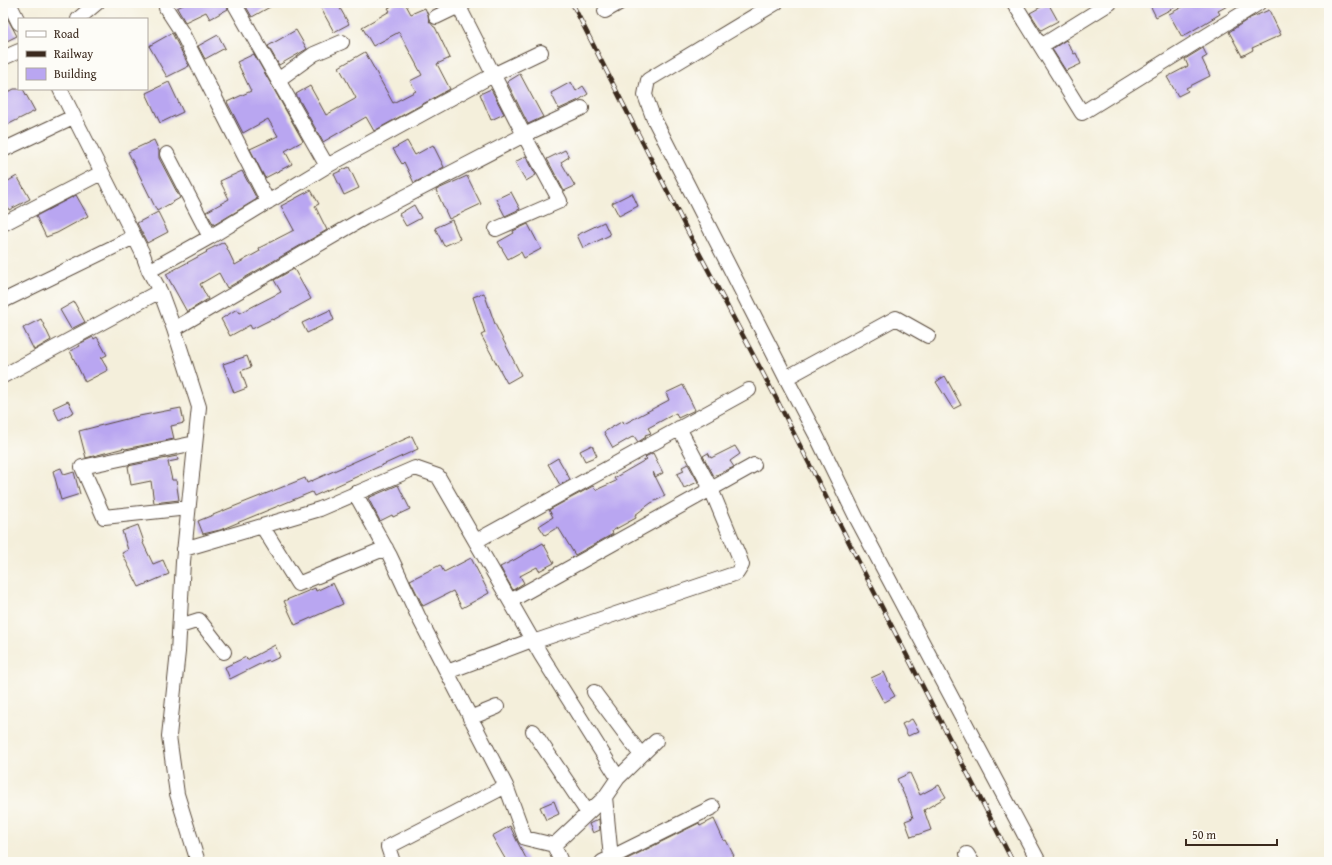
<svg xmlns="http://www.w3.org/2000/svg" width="1332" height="865" viewBox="0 0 1332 865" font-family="'Gentium Book Plus',serif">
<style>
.building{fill:#b9a6f1}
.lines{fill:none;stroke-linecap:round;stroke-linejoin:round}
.minor-casing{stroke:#57483a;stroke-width:16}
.minor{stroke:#fff;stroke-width:14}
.rail-casing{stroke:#3b2a1e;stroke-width:4.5}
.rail{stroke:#fdfcf7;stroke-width:3;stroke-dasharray:9;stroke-linecap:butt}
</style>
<rect width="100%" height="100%" fill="#fdfcf7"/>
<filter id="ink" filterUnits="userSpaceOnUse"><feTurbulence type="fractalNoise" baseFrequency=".025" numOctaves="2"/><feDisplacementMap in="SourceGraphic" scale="8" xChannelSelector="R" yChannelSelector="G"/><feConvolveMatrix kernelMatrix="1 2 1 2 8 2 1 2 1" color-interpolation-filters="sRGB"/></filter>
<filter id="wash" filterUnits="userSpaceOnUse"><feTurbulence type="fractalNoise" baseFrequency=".012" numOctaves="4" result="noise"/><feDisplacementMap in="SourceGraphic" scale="16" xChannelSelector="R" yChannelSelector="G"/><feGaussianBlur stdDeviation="0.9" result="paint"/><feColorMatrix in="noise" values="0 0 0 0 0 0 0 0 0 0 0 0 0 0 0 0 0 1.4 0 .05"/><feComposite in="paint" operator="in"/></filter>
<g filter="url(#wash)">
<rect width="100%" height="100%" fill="#f4efdb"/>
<g id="blocks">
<path class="building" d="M187 3H226L228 9 210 19 206 12 185 22 177 8Z
M244 3H277L252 17Z
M318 3H337L349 24 334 32Z
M398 3H405L411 14 425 8 428 15 429 21 434 27H435L450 58 437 64 450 89 374 131 366 117 323 142 296 94 310 86 326 115 355 99 356 98 339 67 365 52 393 103 416 91 410 81 422 75 399 32 373 46 362 27 390 11 388 8Z
M1048 3 1058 21 1041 30 1030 13Z
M1149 3H1183L1156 17Z
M1190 3H1233L1218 11 1220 14 1182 37 1169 14Z
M3 10 17 36 3 43Z
M1269 10 1281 35 1252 48 1253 50 1242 56 1229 32 1250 18Z
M296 30 307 49 279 65 268 46Z
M172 33 189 66 167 77 149 46Z
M218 35 225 48 205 59 198 46Z
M1066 40 1074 54 1076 53 1081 64 1066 71 1052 49Z
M1203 48 1207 56 1202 59 1210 76 1186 88 1188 91 1178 96 1167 77 1188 66 1185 59Z
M254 54 303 141 285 151 292 164 265 178 250 149 278 136 268 119 243 133 227 102 251 91 237 62Z
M520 74 543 117 528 124 507 82Z
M169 82 183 112 160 123 146 93Z
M571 82 576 91 583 86 588 94 579 100 559 109 551 93Z
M14 89H23L35 111 3 127V95Z
M491 89 504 114 491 120 480 94Z
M154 140 159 151V158L180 198 157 211 128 152Z
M407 141 415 155 433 145 444 167 414 183 404 162 402 164 393 149Z
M565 150 569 157 561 162 575 186 564 191 547 159Z
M526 156 536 175 526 181 515 162Z
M349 167 359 188 344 195 334 174Z
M242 171 257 199 214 225 206 212 229 199 220 181Z
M17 176 30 199 9 210 3 199V184Z
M467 176 481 204 449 219 436 190Z
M311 190 319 204 315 206 327 230 227 288 219 273 200 284 208 299 187 312 166 274 207 252 206 251 224 242 235 265 260 251 259 248 294 230 281 206Z
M511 192 520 209 505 216 496 199Z
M632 193 638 206 619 216 612 203Z
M76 195 88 216 57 233 46 237 36 216Z
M414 205 421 218 406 226 399 214Z
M158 212 168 232 147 243 137 223Z
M452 220 460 239 444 246 435 228Z
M604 222 610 235 583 248 577 235Z
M528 224 541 249 524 258 521 252 508 259 498 242 514 233 513 231Z
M294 269 311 299 273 320 272 319 252 329 250 325 230 336 221 319 237 309 240 313 281 292 274 280Z
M484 293 495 324 521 375 507 383 481 335 485 333 473 297Z
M74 302 85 322 71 329 60 310Z
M330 310 334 320 307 333 302 323Z
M41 319 51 340 34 350 23 328Z
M93 337 94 339 97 337 107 355 101 358 108 370 85 382 70 351 80 346 79 344Z
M247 356 251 367 241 371 247 388 234 393 223 364Z
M945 376 961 405 953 409 936 382Z
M683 385 695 410 678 418 676 413 648 428 651 433 645 435 646 437 638 442 634 436 613 448 604 432 623 421 624 424 669 400 666 393Z
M68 401 74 412 59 420 53 408Z
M181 408 184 423 171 426 174 439 125 449 124 448 86 458 79 431 134 417Z
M412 436 418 449 314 496 312 492 220 530 203 534 198 521 305 478 307 483Z
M592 445 597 456 585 461 580 451Z
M735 446 740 454 730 461 734 467 714 476 703 456 708 453 711 458Z
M653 453 663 473 655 477 653 472 665 496 651 503 635 515 636 518 612 531 613 534 575 555 558 527 545 535 539 526 553 517 549 510 593 486 596 490 616 481 614 478 647 459 645 457Z
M177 456 178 460 168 462 172 480H176L179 500 154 503 151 481 131 485 128 466Z
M558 458 570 479 560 485 548 464Z
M688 464 698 482 684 488 677 474 684 471 682 467Z
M61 468 64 475 74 472 80 494 61 500 53 471Z
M398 485 410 509 393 517 392 515 380 521 368 498Z
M138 525 144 542 143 543 153 564 163 560 169 574 139 587 122 553 128 550 122 531Z
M543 543 554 563 539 571 537 567 520 576 524 583 513 590 500 567 516 559Z
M471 558 489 593 462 608 453 591 423 606 410 580 440 565 444 572Z
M333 583 343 604 295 625 284 601 315 588 316 591Z
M275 645 280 657 269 662 268 660 230 679 225 667 246 657 247 660Z
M884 672 890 685 889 686 895 696 885 702 883 701 871 678Z
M912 719 919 731 908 736 902 724Z
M910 773 920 795 939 785 946 797 924 810 931 830 911 837 905 821 913 818 906 797H905L897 779Z
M554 801 559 814 546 820 540 807Z
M599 819 600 830 593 833 589 824Z
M714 819 724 841 726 840 734 856 722 862H621L699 823 700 826Z
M510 826 517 841 528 862H507L492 836Z"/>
</g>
</g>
<g filter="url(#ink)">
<use href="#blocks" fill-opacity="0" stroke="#57483a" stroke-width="1"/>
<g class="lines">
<g class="minor-casing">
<path id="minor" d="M9 3 19 23
M166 3V8L181 31 268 202
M234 3 327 166
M457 3 524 135 560 201 496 229
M776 3 648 80 645 95 653 117 786 378 896 318 928 336
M1014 3 1082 113 1259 3
M605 11 619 3
M436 17 465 3
M78 19 97 3
M1041 46 1110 3
M3 58 19 51
M278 80 314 54 342 42
M60 89 142 252 149 271 160 291 174 329 199 407 183 562 178 652 169 736 177 794 198 862
M3 150 73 117
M167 154 210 237
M3 224 101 173
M149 271 210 237 327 166 493 75 541 52
M3 301 134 237
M174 329 364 218 524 135 582 108
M3 376 160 291
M786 378 816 435 857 519 1039 862
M355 493 390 556 418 616 506 786 388 847 393 862
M188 508 104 517 82 467 195 443
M262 526 298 584 386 548
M476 541 749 390
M184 549 320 509 415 468 438 476 541 655 618 778 605 797 554 845 561 862
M510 601 754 465
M180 626 199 620 224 652
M533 642 737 573 742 565 738 554 711 489 679 428
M447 672 532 640
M594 692 641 755
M470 718 497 707
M533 731 588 813
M618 778 656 741
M506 786 525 838 554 845
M605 797 611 858
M967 854 972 862
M602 862 713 807"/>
</g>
<use href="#minor" class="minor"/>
<g class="rail-casing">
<path id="rail" d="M572 3 688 232 776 398 868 580 1013 862"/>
</g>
<use href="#rail" class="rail"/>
</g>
</g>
<rect width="1332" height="865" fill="none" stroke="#fdfcf7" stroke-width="16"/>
<rect x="18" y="18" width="130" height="72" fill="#fdfcf7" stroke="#afa8a0"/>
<rect x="26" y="31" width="20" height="6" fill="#ffffff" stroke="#afa8a0"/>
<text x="54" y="38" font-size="12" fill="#3b2a1e">Road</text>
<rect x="26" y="51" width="20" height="6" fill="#3b2a1e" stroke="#afa8a0"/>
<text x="54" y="58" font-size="12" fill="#3b2a1e">Railway</text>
<rect x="26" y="68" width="20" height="12" fill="#b9a6f1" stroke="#afa8a0"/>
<text x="54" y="78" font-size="12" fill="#3b2a1e">Building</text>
<path d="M1186 839v6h91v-6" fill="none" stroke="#3b2a1e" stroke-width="2"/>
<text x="1192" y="839" font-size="12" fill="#3b2a1e" stroke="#fdfcf7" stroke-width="3" paint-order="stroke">50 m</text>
</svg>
